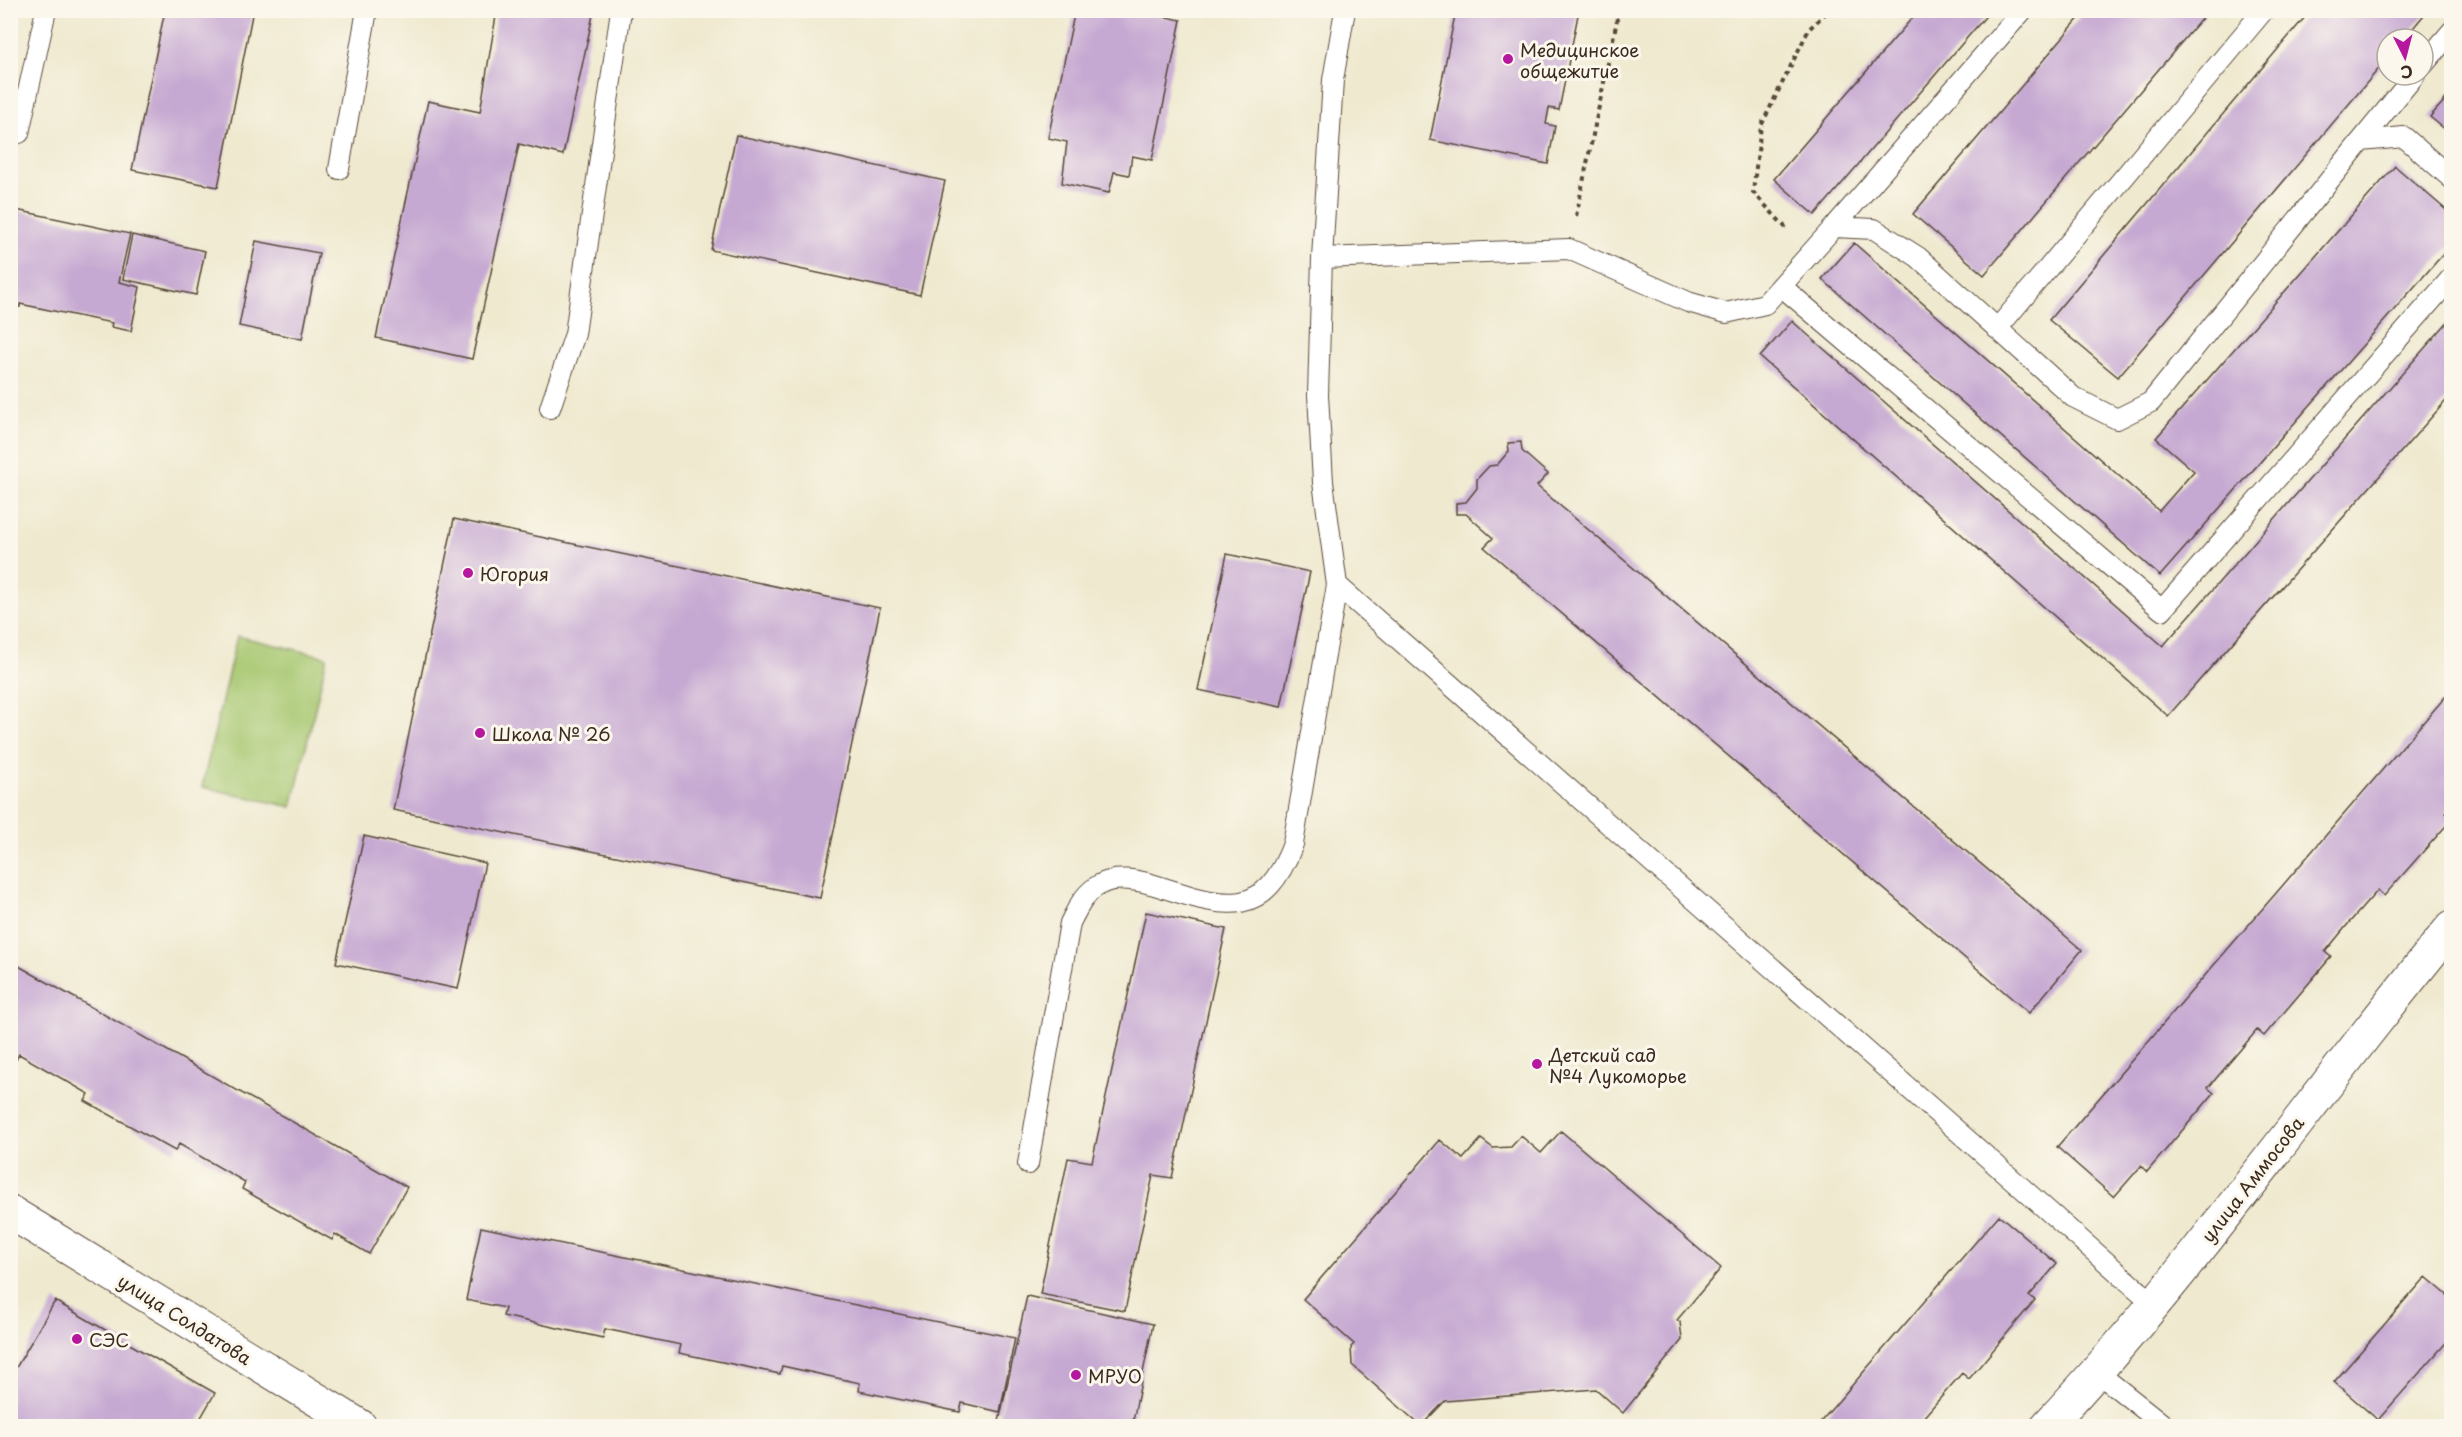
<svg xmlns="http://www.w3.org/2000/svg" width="2462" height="1437" viewBox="0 0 2462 1437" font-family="'Playpen Sans',sans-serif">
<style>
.green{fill:#a7c871;stroke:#717948;stroke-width:1.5}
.building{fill:#c6a9d2}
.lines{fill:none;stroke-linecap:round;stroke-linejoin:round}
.lane-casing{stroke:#564739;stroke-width:22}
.street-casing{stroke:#564739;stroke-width:35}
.path{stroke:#564739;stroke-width:4;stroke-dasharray:4.5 4.5;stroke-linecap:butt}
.lane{stroke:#fff;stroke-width:20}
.street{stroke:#fff;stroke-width:33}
.poi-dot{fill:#b5179e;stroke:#fbf7ec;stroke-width:2}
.labels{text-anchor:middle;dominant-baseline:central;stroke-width:6;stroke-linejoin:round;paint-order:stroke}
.poi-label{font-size:18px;fill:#3b2a1e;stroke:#fbf7ec;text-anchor:start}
.street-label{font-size:18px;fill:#3b2a1e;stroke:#fbf7ec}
</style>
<rect width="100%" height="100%" fill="#fbf7ec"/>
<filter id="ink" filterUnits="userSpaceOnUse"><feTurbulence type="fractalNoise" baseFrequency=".0167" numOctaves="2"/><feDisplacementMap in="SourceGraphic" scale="12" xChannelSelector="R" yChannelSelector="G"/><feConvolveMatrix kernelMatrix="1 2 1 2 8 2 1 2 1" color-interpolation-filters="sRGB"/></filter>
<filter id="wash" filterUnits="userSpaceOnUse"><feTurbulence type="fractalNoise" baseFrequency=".008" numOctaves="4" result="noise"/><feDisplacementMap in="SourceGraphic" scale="24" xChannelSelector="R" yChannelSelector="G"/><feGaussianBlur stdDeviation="1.35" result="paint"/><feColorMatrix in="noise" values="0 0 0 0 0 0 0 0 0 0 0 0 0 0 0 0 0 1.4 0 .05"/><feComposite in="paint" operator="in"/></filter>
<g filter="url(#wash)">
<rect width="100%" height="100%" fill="#efe9cf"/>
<path class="green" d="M237 636 327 657 292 807 202 787Z"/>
<g id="blocks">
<path class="building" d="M165 10H253L218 187 132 170Z
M497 10H594L563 155 519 144 472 359 376 338 428 101 480 112Z
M1075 10H1162L1161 16 1181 20 1152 160 1132 156 1129 175 1114 172 1109 193 1062 183 1067 142 1048 138Z
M1456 10H1579L1559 110 1549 108 1546 124 1555 126 1548 164 1430 140Z
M1919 10H1991L1815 215 1774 179Z
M2086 10H2209L1984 275 1913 214Z
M2311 10H2428L2404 39H2387V59L2118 377 2049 320Z
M2452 92V135L2430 117Z
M736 135 945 181 920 295 711 250Z
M2395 166 2452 215V244L2160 576 1822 279 1854 243 2159 511 2194 471 2156 438Z
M16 210 130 234 119 282 140 287 131 331 111 327 112 323 20 304V307L10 305V236Z
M132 235 205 251 196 295 123 279Z
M256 241 319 253 302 339 239 326Z
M2452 317V394L2168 716 1760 357 1792 321 2163 646Z
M1521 442 1522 451 1548 474 1537 486 2082 950 2029 1013 1484 547 1493 538 1466 514H1456V503L1466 502 1477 488V479L1489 466 1497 465 1509 451 1508 443Z
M454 519 880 608 820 898 393 810Z
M1227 554 1310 572 1281 707 1198 690Z
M2452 689V805L2446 812 2452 819 2384 896 2378 890 2348 924 2325 952 2331 957 2264 1036 2257 1030 2208 1088 2214 1093 2147 1172 2141 1166 2114 1197 2057 1147Z
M364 836 485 863 458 989 336 963Z
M1146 912 1226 929 1172 1178 1153 1175 1125 1311 1040 1294 1068 1158 1092 1162Z
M10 961 407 1187 369 1254 335 1234 332 1240 242 1189 245 1182 179 1144 175 1151 85 1101 89 1094 19 1054 16 1060 10 1057Z
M1561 1131 1721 1268 1677 1320 1680 1322 1682 1340 1623 1413 1596 1389 1445 1401 1421 1426 1352 1365 1351 1347 1354 1344 1303 1299 1440 1140 1463 1159 1481 1139 1493 1148 1511 1147 1521 1136 1541 1153Z
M1999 1215 2057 1264 2029 1296 2035 1300 1969 1379 1962 1373 1916 1426H1817Z
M481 1227 1015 1338 1000 1412 962 1403 960 1412 859 1391 860 1383 782 1366 780 1374 679 1353 681 1345 605 1329 603 1338 503 1316 505 1308 466 1300Z
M2426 1277 2452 1299V1336L2378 1420 2334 1382Z
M1027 1296 1153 1324 1132 1426H998Z
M55 1301 215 1393 196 1426H10V1378Z"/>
</g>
</g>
<g filter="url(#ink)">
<use href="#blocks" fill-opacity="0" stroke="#564739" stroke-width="1.5"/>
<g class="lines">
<g class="lane-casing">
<path id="lane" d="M1345 10 1333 80 1322 258 1318 395 1323 482 1337 585 2155 1305
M2423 65 2452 31
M10 131 19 133 46 10
M2361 141 2415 75
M339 169 367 10
M1834 227 2023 10
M1322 258 1569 249 1688 302 1726 313 1765 304 1834 227 1874 229 1918 257 2073 397 2117 419 2151 402 2361 141 2404 137 2452 179
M1781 286 2162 610 2452 277
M1997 329 2264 10
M550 408 575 334 621 10
M1028 1164 1070 923C1078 907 1085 892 1101 884 1116 876 1136 880 1151 884 1218 904 1262 927 1293 844L1337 585
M2098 1373 2165 1426"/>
</g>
<g class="street-casing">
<path id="street" d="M10 1212 360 1426
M2047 1426C2194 1270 2315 1092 2452 927"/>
</g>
<path class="path" d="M1576 216 1617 20 1612 10
M1786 228 1753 192 1761 126 1809 29 1829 10"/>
<use href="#lane" class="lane"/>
<use href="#street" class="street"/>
</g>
</g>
<g class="poi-dot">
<circle cx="1508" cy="59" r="6"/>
<circle cx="468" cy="573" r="6"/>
<circle cx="480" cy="733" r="6"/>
<circle cx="1537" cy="1064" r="6"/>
<circle cx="77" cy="1339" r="6"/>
<circle cx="1076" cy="1375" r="6"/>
</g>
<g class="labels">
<g class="poi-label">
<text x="1520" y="49">Медицинское<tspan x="1520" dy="21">общежитие</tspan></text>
<text x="480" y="573">Югория</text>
<text x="492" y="733">Школа № 26</text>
<text x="1549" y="1054">Детский сад<tspan x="1549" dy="21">№4 Лукоморье</tspan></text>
<text x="89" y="1339">СЭС</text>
<text x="1088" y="1375">МРУО</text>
</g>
<g class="street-label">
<text transform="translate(2252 1179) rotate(-52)">улица Аммосова</text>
<text transform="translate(185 1319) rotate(32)">улица Солдатова</text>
</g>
</g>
<rect width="2462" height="1437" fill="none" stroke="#fbf7ec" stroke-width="36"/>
<g transform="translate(2405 57) rotate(174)"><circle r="28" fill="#fbf7ec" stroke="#aea59a" stroke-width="1.5"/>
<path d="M0-4.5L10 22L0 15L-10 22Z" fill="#b5179e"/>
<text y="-9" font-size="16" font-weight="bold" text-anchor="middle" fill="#3b2a1e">С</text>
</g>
</svg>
